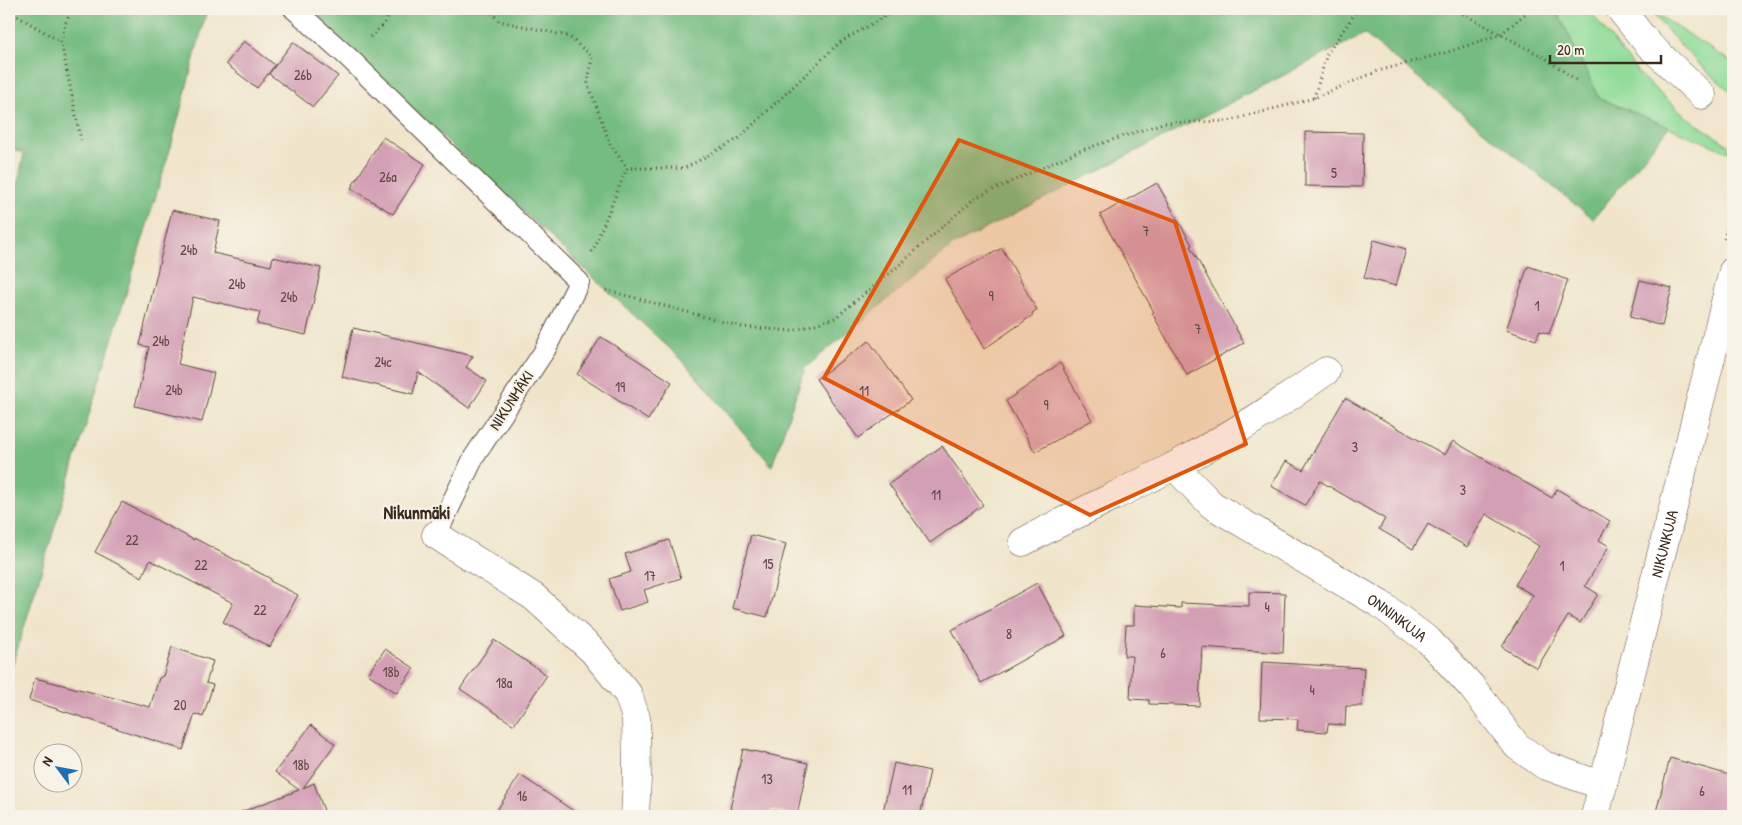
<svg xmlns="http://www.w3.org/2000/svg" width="1742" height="825" viewBox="0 0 1742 825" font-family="'Patrick Hand',sans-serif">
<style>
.green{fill:#90dc98;stroke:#66835b}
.forest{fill:#74bc80;stroke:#58734f}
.building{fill:#d39fb4}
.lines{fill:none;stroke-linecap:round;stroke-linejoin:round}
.lane-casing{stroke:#564638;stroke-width:22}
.street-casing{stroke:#564638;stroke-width:29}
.path{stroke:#564638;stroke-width:3;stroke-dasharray:1 4;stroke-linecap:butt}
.lane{stroke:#fff;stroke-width:20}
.street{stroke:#fff;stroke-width:28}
.marked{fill:#df570d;fill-opacity:0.2;stroke:#df570d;stroke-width:4;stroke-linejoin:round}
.labels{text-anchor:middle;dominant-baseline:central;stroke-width:4.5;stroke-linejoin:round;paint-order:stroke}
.number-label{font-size:14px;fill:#614744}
.street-label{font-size:16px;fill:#3b2a1e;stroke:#f7f3e8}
.neighbourhood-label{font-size:18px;font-weight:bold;fill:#3b2a1e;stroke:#f7f3e8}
</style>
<rect width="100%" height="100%" fill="#f7f3e8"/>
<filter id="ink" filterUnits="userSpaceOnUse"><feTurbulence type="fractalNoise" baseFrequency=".02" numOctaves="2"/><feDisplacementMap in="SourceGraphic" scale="10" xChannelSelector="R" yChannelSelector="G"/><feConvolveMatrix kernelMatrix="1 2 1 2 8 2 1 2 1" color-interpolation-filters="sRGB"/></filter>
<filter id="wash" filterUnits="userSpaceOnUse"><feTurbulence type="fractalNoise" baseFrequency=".0096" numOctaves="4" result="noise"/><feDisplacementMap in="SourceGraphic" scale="20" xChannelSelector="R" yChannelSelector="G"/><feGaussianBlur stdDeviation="1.12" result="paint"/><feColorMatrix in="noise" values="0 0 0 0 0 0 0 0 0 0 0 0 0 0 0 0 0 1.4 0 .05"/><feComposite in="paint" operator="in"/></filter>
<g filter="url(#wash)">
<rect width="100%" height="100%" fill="#f0e5cb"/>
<path class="green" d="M1556 9H1588L1642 77 1688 118 1728 145 1730 153 1599 98Z
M1649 9 1733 63V93C1701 69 1675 40 1649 9Z"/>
<path class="forest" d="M9 9H207L172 143 9 677V228L24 153 9 149Z
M305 9H1556L1599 98 1669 127 1593 219 1364 34 952 246 805 368 772 466 682 360Z"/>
<g id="blocks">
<path class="building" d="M244 41 275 65 257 88 226 64Z
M293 42 338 76 313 107 269 74Z
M1305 132 1363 133 1362 187 1305 186Z
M383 137 425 164 393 214 351 188Z
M1157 183 1192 245 1190 246 1244 343 1187 375 1152 313 1154 312 1100 215Z
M172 210 220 221 213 253 271 266 273 257 321 268 306 335 257 324 260 312 193 297 178 364 214 373 202 422 135 406 149 347 140 345Z
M1374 240 1406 249 1396 286 1364 278Z
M1002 248 1037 310 1032 313 1033 315 984 349 945 279Z
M1528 266 1568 280 1549 334 1540 331 1536 340 1506 330Z
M1640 280 1672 288 1662 326 1630 317Z
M353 328 473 356 466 367 487 381 469 408 418 372 413 394 342 377Z
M601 337 672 382 648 420 577 374Z
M869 341 911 400 858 438 816 379Z
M1060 363 1092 420 1035 452 1006 401Z
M1345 398 1445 455 1453 441 1552 498 1557 489 1610 521 1599 540 1609 546 1585 586 1598 594 1580 623 1568 616 1537 668 1502 647 1533 595 1515 585 1539 546 1486 514 1467 547 1428 524 1413 549 1379 529 1385 519 1320 481 1305 505 1271 486 1286 461 1303 470Z
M942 446 983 505 930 543 889 484Z
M122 502 194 540V538L271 579 270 581 298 595 270 647 223 622 233 603 150 560 142 577 95 552Z
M751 535 786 544 767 617 732 608Z
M669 540 681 578 644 590 648 602 620 611 609 579 631 572 625 554Z
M1037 583 1066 636 981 683 952 630Z
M1249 592 1285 593 1283 653 1202 647 1199 706 1149 704V700L1130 699 1132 656H1124L1126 625H1134V605L1181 608V603L1249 606Z
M494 640 547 675 514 725 460 689Z
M172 647 213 661 206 683 213 685 203 717 195 714 183 750 29 700 35 678 150 707 159 678 163 676Z
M385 649 414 668 397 693 368 674Z
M1262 662 1364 668 1362 706H1346L1345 725 1328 724 1327 732 1297 730 1298 719 1260 718Z
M311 725 335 744 303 788 314 783 326 816H236V814L299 790 275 772Z
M743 749 808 763 797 815 771 810 769 816H762L730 809Z
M1670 758 1733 776V816H1655Z
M894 763 930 771 920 816H882Z
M520 775 581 816H493Z"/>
</g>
</g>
<g filter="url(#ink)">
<use href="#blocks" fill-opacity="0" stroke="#564638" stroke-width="1"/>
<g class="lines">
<g class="lane-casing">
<path id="lane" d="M294 9 348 57 579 282 545 350 474 457 436 535"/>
</g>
<g class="street-casing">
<g id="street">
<path d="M1620 9 1648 44 1702 95"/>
<path id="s1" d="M1174 466 1212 505 1380 604 1429 641 1471 686 1517 746 1544 765 1603 786"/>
<path d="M436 535 534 597 593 651 628 694 636 718 637 778 635 816"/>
<path d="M1023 542C1073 515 1124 492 1174 466 1227 438 1277 406 1326 371"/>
<path id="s2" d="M1595 816 1733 271"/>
</g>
</g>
<path class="path" d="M488 9 499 21 568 36 592 56 588 83 610 144 627 168
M885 9 889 14 909 9
M1454 9 1545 58 1576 80
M9 11 61 42 81 140
M370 37 384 24 392 9
M61 42 65 24 72 9
M1314 98 1327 54 1358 9
M1733 203 1727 228 1733 231
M1724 239 1727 228
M592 252 627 168H685L738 139 839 43 889 14
M606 290 742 327 792 331 835 318 896 268 975 198 1079 151 1163 123 1228 121 1314 98 1378 71 1448 52 1501 34 1531 9"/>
<use href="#lane" class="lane"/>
<use href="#street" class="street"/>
</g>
</g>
<path class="marked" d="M959 140 1175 222 1246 444 1090 515 824 378Z"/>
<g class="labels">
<g class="number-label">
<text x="303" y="74">26b</text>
<text x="1334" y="172">5</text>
<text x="388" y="176">26a</text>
<text x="1146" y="230">7</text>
<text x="189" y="249">24b</text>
<text x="237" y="283">24b</text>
<text x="991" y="295">9</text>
<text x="289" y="296">24b</text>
<text x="1537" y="305">1</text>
<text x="1198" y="328">7</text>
<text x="161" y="340">24b</text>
<text x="383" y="361">24c</text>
<text x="620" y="386">19</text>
<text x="174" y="389">24b</text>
<text x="864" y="390">11</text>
<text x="1046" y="404">9</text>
<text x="1355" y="446">3</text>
<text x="1463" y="489">3</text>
<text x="936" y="494">11</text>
<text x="132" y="539">22</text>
<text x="768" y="563">15</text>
<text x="201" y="564">22</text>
<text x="1562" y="565">1</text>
<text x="650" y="575">17</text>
<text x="1267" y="606">4</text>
<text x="260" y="609">22</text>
<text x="1009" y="633">8</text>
<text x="1163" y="652">6</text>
<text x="391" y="671">18b</text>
<text x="504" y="682">18a</text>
<text x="1312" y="689">4</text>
<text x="180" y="704">20</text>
<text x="301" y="764">18b</text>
<text x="767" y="778">13</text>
<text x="907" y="789">11</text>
<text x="1702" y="790">6</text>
<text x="522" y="795">16</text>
</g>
<g class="street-label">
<text transform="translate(511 400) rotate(-57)">NIKUNMÄKI</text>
<text stroke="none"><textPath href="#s2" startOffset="281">NIKUNKUJA</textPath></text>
<text stroke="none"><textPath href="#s1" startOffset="271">ONNINKUJA</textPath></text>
</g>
<g class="neighbourhood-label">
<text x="417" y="512">Nikunmäki</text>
</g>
</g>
<rect width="1742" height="825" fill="none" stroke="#f7f3e8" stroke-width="30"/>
<g transform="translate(58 768) rotate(302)"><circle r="24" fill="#f7f3e8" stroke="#aca397"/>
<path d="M0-4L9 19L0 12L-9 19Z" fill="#1f6fb2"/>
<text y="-8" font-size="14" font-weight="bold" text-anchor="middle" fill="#3b2a1e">N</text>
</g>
<path d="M1550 55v8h111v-8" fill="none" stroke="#3b2a1e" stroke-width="2.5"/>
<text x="1557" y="55" font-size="15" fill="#3b2a1e" stroke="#f7f3e8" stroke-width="4" paint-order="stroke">20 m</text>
</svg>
